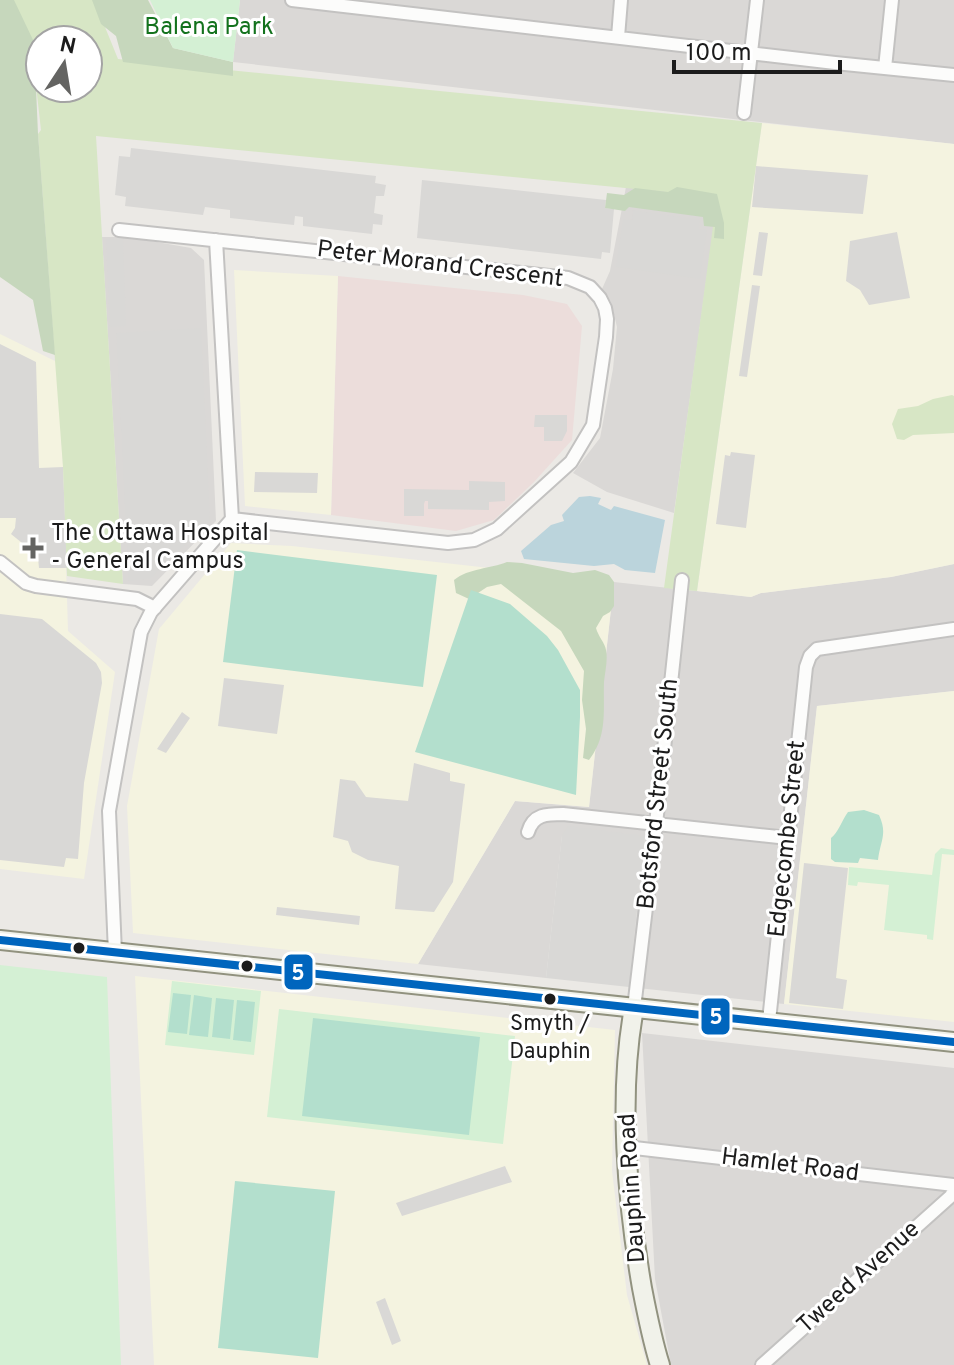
<svg xmlns="http://www.w3.org/2000/svg" width="954" height="1365" viewBox="0 0 954 1365" font-family="Overpass,sans-serif">
<style>
.residential{fill:#dad8d6}
.commercial{fill:#ecdddb}
.education{fill:#f4f3e0}
.religious{fill:#d9d8d6}
.grass{fill:#d7e6c5;fill-rule:evenodd}
.forest{fill:#c6d7bc}
.park{fill:#d4f0d4}
.pitch{fill:#b3dfcd}
.water{fill:#bbd4dc}
.lines{fill:none;stroke-linecap:round;stroke-linejoin:round}
.street-casing{stroke:#c3c2c1;stroke-width:16}
.secondary-casing{stroke:#91927f;stroke-width:22}
.street{stroke:#fcfcfb;stroke-width:12}
.secondary{stroke:#f1f2ea;stroke-width:18}
.bus-1-casing{stroke:#fff;stroke-width:14}
.bus-1{stroke:#0065bd;stroke-width:8}
.poi-dot{fill:#646462;stroke:#fff;stroke-width:3}
.bus-dot{fill:#1c1c1c;stroke:#fff;stroke-width:3}
.labels{text-anchor:middle;dominant-baseline:central;stroke-width:6;stroke-linejoin:round;paint-order:stroke}
.bus-label{font-size:22px;fill:#1c1c1c;stroke:#fff}
.park-label{font-size:24px;fill:#13721d;stroke:#fff}
.street-label{font-size:24px;fill:#1c1c1c;stroke:#fff}
.poi-label{font-size:24px;fill:#1c1c1c;stroke:#fff;text-anchor:start}
.line-badge{stroke:#fff;stroke-width:3}
.badge-label{font-size:22px;text-anchor:middle;font-weight:bold;fill:#fff}
</style>
<rect width="100%" height="100%" fill="#ebe9e5"/>
<path class="residential" d="M240 0H954V144L233 62Z
M626 187 718 196 674 513 607 492 573 473 600 438 613 369 617 327 611 302 602 289 610 271Z
M102 237H128L191 248 204 260 216 521 152 586 123 584Z
M954 564V691L817 706 784 1004 629 987 645 836H562L546 978 418 964 515 801 589 807 614 582 751 597 761 593 891 577Z
M642 1033 954 1068V1365H671L655 1279Z"/>
<path class="commercial" d="M338 276 523 295 567 304 582 326 572 440 534 482 494 520 456 531 331 515Z"/>
<path class="education" d="M762 123 954 144V564L891 577 761 593 751 597 697 591Z
M234 270 338 276 331 515 245 506Z
M0 334 57 362 63 465 68 631 115 672 84 879 0 869Z
M231 543 292 546 614 582 589 807 515 801 418 964 133 933 127 806 159 629Z
M954 691V1022L784 1004 817 706Z
M135 976 615 1030 612 1171 627 1295 647 1365H154Z"/>
<path class="religious" d="M131 148 376 176 375 183 386 185 384 196H376L374 213 383 215 382 225 373 224 372 234 303 226V217L295 216 294 225 230 218V210L205 207 203 215 125 206 126 197 115 195 119 156 130 157Z
M756 166 868 175 863 214 752 207Z
M422 180 606 200 605 208 614 209 610 253 602 252 601 259 417 238Z
M633 210 700 220 699 229 707 230 700 279 616 267 623 219 632 220Z
M759 232 768 233 762 276 753 275Z
M897 232 910 298 869 305 860 290 846 281 850 241Z
M123 238 126 326 110 327 106 239Z
M752 285 760 286 747 377 739 376Z
M201 328 210 521 151 578 129 581 116 333Z
M0 344 36 362 39 468 63 467 67 568H39L37 547H27L11 534 15 528 16 518H0Z
M535 415H567V431L562 441H544V427H534Z
M731 452 755 455 746 528 716 524 725 455 730 456Z
M255 472 318 473 317 493 254 492Z
M469 481 505 482V501L489 502V510L428 509V501H425L424 504V516H404V489L469 490Z
M0 614 42 619 96 663 101 672 102 683 84 783 78 859 66 858 64 867 0 860Z
M224 678 284 685 277 734 218 726Z
M182 712 190 718 166 753 157 749Z
M414 763 450 773V781L465 784 453 882 434 912 395 909 399 866 368 860 352 852 348 841 333 837 340 779 355 781 366 797 408 801Z
M568 826 645 836 629 987 546 978 562 835Z
M804 863 848 868 836 978 847 980 843 1009 789 1003Z
M277 907 360 916 359 925 276 915Z
M505 1166 512 1182 402 1216 396 1203Z
M385 1298 401 1341 392 1345 376 1302Z"/>
<path class="grass" d="M2 0H94L118 59 762 123 697 591 664 588 717 197 96 136 123 584 67 576 63 467 38 134 41 130 32 50ZM40 40H88V88H40Z
M952 395 954 396V433L913 435 904 440 897 439 892 424 898 409 918 406 933 399Z"/>
<path class="forest" d="M0 0H14L34 42 38 134 55 355 43 351 33 300 0 277Z
M92 0H148L173 48 233 62V76L123 62 116 36 101 24Z
M677 187 717 194 724 223V239L714 238 715 227 704 226 703 217 629 207 625 211 605 208 607 193 624 195 635 188 668 192Z
M507 562 522 563 573 573 595 570 609 575 614 582V606L610 612 603 616 596 628C598 636 605 643 606 650 608 660 605 672 604 682 603 711 608 736 589 760L583 758 586 729 582 700 584 671 561 631 501 584 487 587 469 599 456 593 454 580C469 568 490 569 507 562Z"/>
<path class="park" d="M150 0H240L233 62 173 48Z
M941 848 954 850V855L942 854 933 940 927 939V935L884 930 889 885 858 882 857 886 848 885 849 867 932 875 935 854Z
M0 965 107 977 121 1365H0Z
M172 981 261 991 254 1055 165 1045Z
M279 1009 515 1036 503 1144 267 1117Z"/>
<path class="pitch" d="M237 550 437 575 423 687 223 662Z
M471 590 510 604 547 636 558 650 580 690V717L576 795 415 752Z
M864 810 879 815C888 834 880 841 878 860L860 858 858 863 835 862 831 859V838C838 833 842 820 848 812Z
M173 993 191 995 187 1034 168 1032Z
M194 995 212 998 208 1037 189 1035Z
M216 998 234 1000 230 1039 212 1037Z
M237 1000 255 1002 251 1042 233 1040Z
M313 1018 480 1037 469 1135 302 1116Z
M235 1181 335 1191 318 1358 218 1348Z"/>
<path class="water" d="M590 496 601 498 598 504 611 510 614 506 665 520 655 573 625 570 614 564 594 566 524 559 521 551 551 525 564 521 562 515 579 497Z"/>
<g class="lines">
<g class="street-casing">
<path id="street" d="M292 0 835 63 954 75
M618 37 621 0
M885 68 892 0
M744 113 757 0
M119 230 568 278 590 287 600 298 605 308 607 319 606 337 593 425 571 462 497 529 474 540 448 543 232 519
M0 562 26 583 36 586 137 599 155 608
M528 832C533 814 547 814 563 814L788 838
M115 953 109 811 141 632 151 612 232 519 216 240
M634 1008 656 824 682 580
M769 1021 806 667 810 656 817 649 954 629
M626 1147 954 1185
M762 1365 951 1196 954 1190"/>
</g>
<g class="secondary-casing">
<path id="secondary" d="M0 940 954 1042
M634 1008C618 1095 627 1201 642 1288 647 1314 652 1340 660 1365"/>
</g>
<use href="#street" class="street"/>
<use href="#secondary" class="secondary"/>
<g class="bus-1-casing">
<path id="bus-1" d="M0 940 954 1042"/>
</g>
<use href="#bus-1" class="bus-1"/>
</g>
<path class="poi-dot" d="M29 536h8v8h8v8h-8v8h-8v-8h-8v-8h8z"/>
<g class="bus-dot">
<circle cx="79" cy="948" r="7"/>
<circle cx="247" cy="966" r="7"/>
<circle cx="550" cy="999" r="7"/>
</g>
<g class="labels">
<g class="bus-label">
<text x="550" y="1024">Smyth /<tspan x="550" dy="28">Dauphin</tspan></text>
</g>
<g class="park-label">
<text x="209" y="28">Balena Park</text>
</g>
<g class="street-label">
<text transform="translate(440 265) rotate(7)">Peter Morand Crescent</text>
<text transform="translate(659 794) rotate(-84)">Botsford Street South</text>
<text transform="translate(788 839) rotate(-84)">Edgecombe Street</text>
<text transform="translate(790 1166) rotate(7)">Hamlet Road</text>
<text transform="translate(633 1188) rotate(-94)">Dauphin Road</text>
<text transform="translate(859 1278) rotate(-42)">Tweed Avenue</text>
</g>
<g class="poi-label">
<text x="51" y="534">The Ottawa Hospital<tspan x="51" dy="28">- General Campus</tspan></text>
</g>
</g>
<g class="line-badge">
<rect x="283" y="953" width="31" height="38" rx="8" fill="#0065bd"/>
<rect x="700" y="997" width="31" height="39" rx="8" fill="#0065bd"/>
</g>
<g class="badge-label">
<text x="298" y="980">5</text>
<text x="716" y="1024">5</text>
</g>
<g transform="translate(64 64) rotate(12)"><circle r="38" fill="#ffffff" stroke="#a4a4a4" stroke-width="2"/>
<path d="M0-6L14 30L0 20L-14 30Z" fill="#646462"/>
<text y="-12" font-size="22" font-weight="bold" text-anchor="middle" fill="#1c1c1c">N</text>
</g>
<path d="M674 60v12h166v-12" fill="none" stroke="#1c1c1c" stroke-width="4"/>
<text x="686" y="60" font-size="24" fill="#1c1c1c" stroke="#ffffff" stroke-width="6" paint-order="stroke">100 m</text>
</svg>
